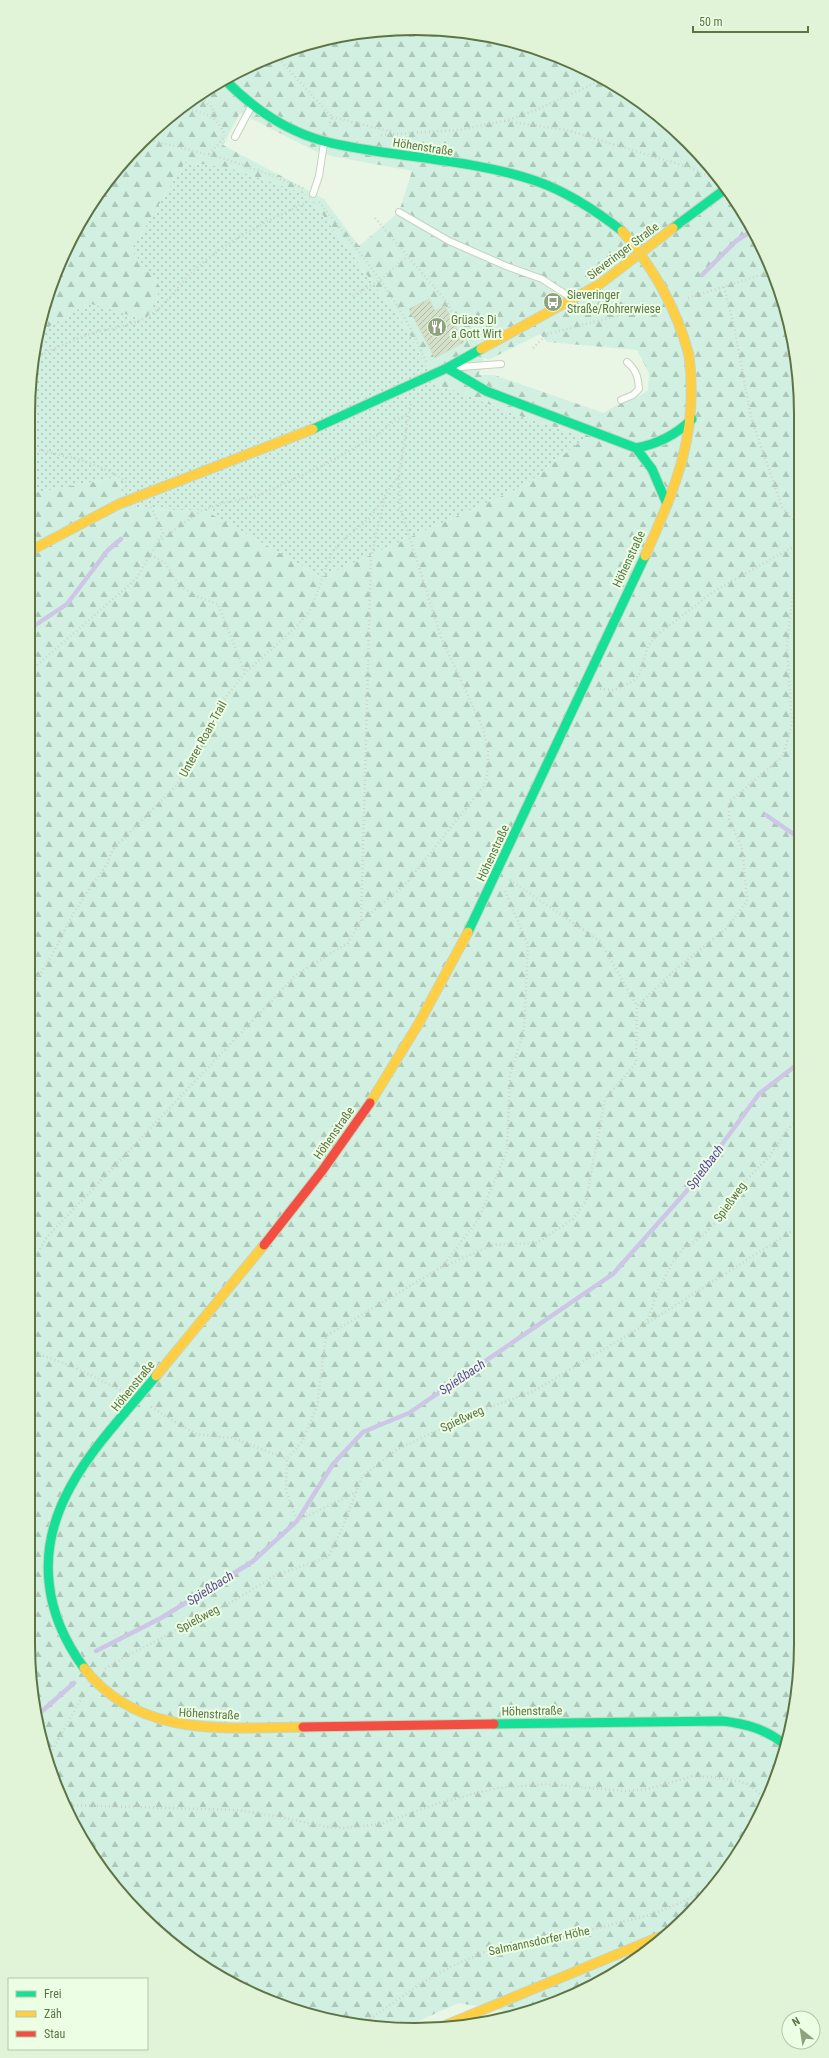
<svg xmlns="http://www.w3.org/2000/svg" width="829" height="2058" viewBox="0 0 829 2058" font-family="'Roboto Condensed',sans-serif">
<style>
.grass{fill:url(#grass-dots)}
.forest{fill:url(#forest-firs);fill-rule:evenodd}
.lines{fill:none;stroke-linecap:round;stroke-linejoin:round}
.stream{stroke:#cdc6e6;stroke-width:4.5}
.building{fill:url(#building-hatch);stroke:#d2dfc7}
.lane-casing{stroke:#c7d2bd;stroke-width:8}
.fast-casing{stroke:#c8d5bf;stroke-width:11}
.slow-casing{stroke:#c8d5bf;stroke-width:11}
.jam-casing{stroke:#c8d5bf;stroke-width:11}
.path{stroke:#cdd5c5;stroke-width:2.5;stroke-dasharray:1 3;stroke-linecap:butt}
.lane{stroke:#fcfefb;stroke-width:6}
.fast{stroke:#16e098;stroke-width:9}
.slow{stroke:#ffcf43;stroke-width:9}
.jam{stroke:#f24e42;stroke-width:9}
.slow-bridge-casing{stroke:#c8d5bf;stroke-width:11;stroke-linecap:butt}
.slow-bridge{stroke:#ffcf43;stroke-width:9}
.labels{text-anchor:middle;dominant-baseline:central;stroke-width:4;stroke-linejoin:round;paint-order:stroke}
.street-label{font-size:12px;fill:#5e7445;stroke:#ecffe5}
.poi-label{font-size:12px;fill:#5e7445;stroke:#ecffe5;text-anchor:start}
.water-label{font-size:13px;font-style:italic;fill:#5f469e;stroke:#ecffe5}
.rim{fill:none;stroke:#5e7445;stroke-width:2}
</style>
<defs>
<pattern id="grass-dots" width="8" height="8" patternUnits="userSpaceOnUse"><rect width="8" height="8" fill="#d1f0e1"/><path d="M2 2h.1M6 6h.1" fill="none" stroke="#adc7b8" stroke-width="1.8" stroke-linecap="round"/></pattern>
<pattern id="forest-firs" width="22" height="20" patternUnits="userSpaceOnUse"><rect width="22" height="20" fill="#d1f0e1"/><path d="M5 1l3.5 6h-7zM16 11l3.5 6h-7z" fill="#adc7b8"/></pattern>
<pattern id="building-hatch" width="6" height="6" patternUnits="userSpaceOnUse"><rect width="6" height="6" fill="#d4e0ca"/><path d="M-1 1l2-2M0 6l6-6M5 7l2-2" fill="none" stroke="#afbaa6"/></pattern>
</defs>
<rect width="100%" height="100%" fill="#eaf6e5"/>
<path class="grass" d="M185 162 227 167 306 194 315 204 408 331 436 386 446 387 514 414 586 437 526 485 322 577 204 510H173L124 506 119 477 28 494V415L42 331 88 303 161 288 131 250Z"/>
<path class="forest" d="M389 29 465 31 539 48 629 93 705 160 771 266 798 364 801 1643 781 1768 761 1815 721 1879 629 1965 563 2000 515 2015 510 2012 459 2003 400 2029 364 2027 290 2010 221 1978 160 1934 124 1898 80 1837 49 1768 28 1643V494L119 477 124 506 173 510H204L322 577 526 485 586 437 514 414 446 387 436 386 408 331 315 204 306 194 227 167 185 162 131 250 161 288 146 320 88 303 42 331 48 290 80 221 124 160 179 108 243 68 314 41ZM240 113 313 150 331 156 412 171 399 212 359 246 324 199 223 145ZM540 334 547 342 637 350 649 373 648 390C633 402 618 402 604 413L494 375H479L484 357 488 360Z"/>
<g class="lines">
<path class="stream" d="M364 36V33
M702 275 736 241 750 232
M28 630 67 604 108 550 121 539
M766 815 799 838
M96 1651 161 1618 252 1562 297 1521 333 1464 363 1432 409 1413 613 1274 692 1185 759 1094 799 1063
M40 1713 74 1683"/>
</g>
<path class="building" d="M429 299 435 311 445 306 464 342 435 358 409 309Z"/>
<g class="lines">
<g class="lane-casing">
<path id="lane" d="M235 137 251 107
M313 194 319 176 324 143
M399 212 449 241 506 266 542 279 570 297
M460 367 501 364
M621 400 633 395 639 389C638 376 636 370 627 362"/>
</g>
<g class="fast-casing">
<path id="fast" d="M225 80C246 101 268 119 296 131 319 142 344 146 369 150 423 159 484 163 536 181 568 192 595 210 622 231
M673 228 724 190
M447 368 486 391 636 448 652 469 667 504
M313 429 447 368 481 349
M636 448C658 444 676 435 692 419
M468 932 645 556
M84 1668C65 1642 52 1614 49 1582 40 1497 107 1436 156 1376
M494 1724 723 1721C746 1724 766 1729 784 1744"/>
</g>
<g class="slow-casing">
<path id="slow" d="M481 349 600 284 673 228
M28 552 119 504 313 429
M645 556C676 486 699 434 689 355
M370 1103 419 1023 468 932
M156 1376 264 1245
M84 1668C138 1738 224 1728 303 1727
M439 2028 659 1937"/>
</g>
<g class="jam-casing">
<path id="jam" d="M264 1245 322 1171 370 1103
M303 1727 494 1724"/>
</g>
<path class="path" d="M276 56 332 117 329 126
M198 96 212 107 217 120
M180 108C202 113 216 112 225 136
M332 117 393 132
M505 121 536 110 602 80
M381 135 458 130 504 121 567 130 583 135 691 168 712 178
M146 139 225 159 277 177 305 189
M209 154 224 138
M319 202C359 252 402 301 426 362
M375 218 446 301 467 340
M724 287 734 326 751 417 782 507 798 525
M353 296 380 280 407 257
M688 298 773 271
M533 348 547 334 656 306
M37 357C56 348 75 338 96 332 113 328 130 326 145 318 166 307 176 287 193 271 225 242 265 221 304 204L307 201
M28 447C61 456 102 461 128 484
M162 539 199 512 219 504 257 496 326 464 379 434 395 420 408 415
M151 555 165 563 180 586 196 596 218 604 245 673
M28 673 136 579 163 533 151 507
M600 689 614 690 633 681 639 675 648 646 657 635 713 592 798 544
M510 880 600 941 637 1006
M361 921 371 557 385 497
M28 993 52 955 74 912 107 864 113 849 174 788 194 759 222 702 245 673 298 625 311 609 332 552 345 538 370 518 399 475
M442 1267 478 1220 507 1151 510 1075 524 1030 528 945 505 891
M28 1270 47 1237 297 974 348 943 361 921 405 885 483 787 487 776 488 751 483 728 441 637 400 507 399 474 410 407 412 402
M646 1324 659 1288 672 1263 683 1249 703 1235 723 1215 740 1186 769 1157 787 1130 800 1118
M28 1350 74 1367 124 1392
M151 1407 195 1434 233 1438 287 1459
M357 1492 297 1521 286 1490 287 1459 302 1442 317 1406 326 1336 440 1268 493 1245 537 1243 573 1219 586 1201 605 1099 636 1063 637 1006 677 968 727 928 747 901 742 848 729 819V802L783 756 792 723 787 647 792 600 798 577
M105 1669 125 1657 237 1599 274 1576 328 1557 341 1531 362 1477 396 1450 472 1414 534 1391 646 1324 800 1226
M47 1756 53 1749 85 1692
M65 1805 237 1810 281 1817 326 1827 344 1828 380 1824 442 1802 497 1788 545 1784 626 1791 648 1789 693 1776 713 1777 738 1781 750 1785 761 1795 766 1803
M540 2007 546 2003
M360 2026 420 1984 450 1967 489 1950 530 1945 654 1914 709 1890"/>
<use href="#lane" class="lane"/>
<use href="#fast" class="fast"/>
<use href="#slow" class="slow"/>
<use href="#jam" class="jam"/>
<g class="slow-bridge-casing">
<path id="slow-bridge" d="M622 231C654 269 676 307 689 355"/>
</g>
<use href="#slow-bridge" class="slow-bridge"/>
</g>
<defs>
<g id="bus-disc" transform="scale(1)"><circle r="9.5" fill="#8fa27d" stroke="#ecffe5"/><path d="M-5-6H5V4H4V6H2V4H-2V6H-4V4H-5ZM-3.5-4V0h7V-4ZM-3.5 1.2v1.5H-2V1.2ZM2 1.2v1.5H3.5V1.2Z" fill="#fff"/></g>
<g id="restaurant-disc" transform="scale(1)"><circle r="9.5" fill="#8fa27d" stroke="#ecffe5"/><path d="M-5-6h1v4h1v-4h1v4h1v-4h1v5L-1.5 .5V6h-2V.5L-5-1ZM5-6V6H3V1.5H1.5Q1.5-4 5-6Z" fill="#fff"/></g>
</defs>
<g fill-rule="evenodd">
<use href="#bus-disc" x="553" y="302"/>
<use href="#restaurant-disc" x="437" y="327"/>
</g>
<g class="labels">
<g class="street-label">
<text transform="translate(423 147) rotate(9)">Höhenstraße</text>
<text transform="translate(623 251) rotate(-37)">Sieveringer Straße</text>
<text transform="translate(629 559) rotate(-65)">Höhenstraße</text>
<text transform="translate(203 739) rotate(-61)">Unterer Roan-Trail</text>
<text transform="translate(493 853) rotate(-65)">Höhenstraße</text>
<text transform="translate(334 1133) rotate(-55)">Höhenstraße</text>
<text transform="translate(730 1202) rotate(-54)">Spießweg</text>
<text transform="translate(133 1386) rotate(-51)">Höhenstraße</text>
<text transform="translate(462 1419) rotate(-25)">Spießweg</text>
<text transform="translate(198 1619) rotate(-28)">Spießweg</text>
<text transform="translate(532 1711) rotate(-1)">Höhenstraße</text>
<text transform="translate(209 1714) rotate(3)">Höhenstraße</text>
<text transform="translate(539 1941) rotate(-12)">Salmannsdorfer Höhe</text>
</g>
<g class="poi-label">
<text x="567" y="295">Sieveringer<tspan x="567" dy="14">Straße/Rohrerwiese</tspan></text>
<text x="451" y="320">Grüass Di<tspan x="451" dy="14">a Gott Wirt</tspan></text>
</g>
<g class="water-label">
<text transform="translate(705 1167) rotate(-53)">Spießbach</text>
<text transform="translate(462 1377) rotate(-34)">Spießbach</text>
<text transform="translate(210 1588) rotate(-32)">Spießbach</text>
</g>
</g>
<path d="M0 0H829V2058H0ZM414 35H415A379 379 0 0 1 794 414V1644A379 379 0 0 1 415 2023H414A379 379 0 0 1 35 1644V414A379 379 0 0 1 414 35Z" fill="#e1f4d8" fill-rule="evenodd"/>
<path class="rim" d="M414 35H415A379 379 0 0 1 794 414V1644A379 379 0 0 1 415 2023H414A379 379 0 0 1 35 1644V414A379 379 0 0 1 414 35Z"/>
<rect x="8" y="1978" width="140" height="72" fill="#ecffe5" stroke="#b3c7a5"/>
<rect x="16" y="1991" width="20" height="6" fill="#16e098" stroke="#b3c7a5"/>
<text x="44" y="1998" font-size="12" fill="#5e7445">Frei</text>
<rect x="16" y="2011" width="20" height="6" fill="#ffcf43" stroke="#b3c7a5"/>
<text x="44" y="2018" font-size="12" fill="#5e7445">Zäh</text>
<rect x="16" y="2031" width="20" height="6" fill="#f24e42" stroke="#b3c7a5"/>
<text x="44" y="2038" font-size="12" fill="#5e7445">Stau</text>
<g transform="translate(801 2030) rotate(330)"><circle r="19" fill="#ecffe5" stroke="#b3c7a5"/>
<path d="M0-3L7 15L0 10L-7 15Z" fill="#8fa27d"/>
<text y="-6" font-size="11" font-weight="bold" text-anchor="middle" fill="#5e7445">N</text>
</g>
<path d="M693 26v6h115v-6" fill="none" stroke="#5e7445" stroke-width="2"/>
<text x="699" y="26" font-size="12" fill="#5e7445" stroke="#ecffe5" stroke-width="3" paint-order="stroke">50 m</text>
</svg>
